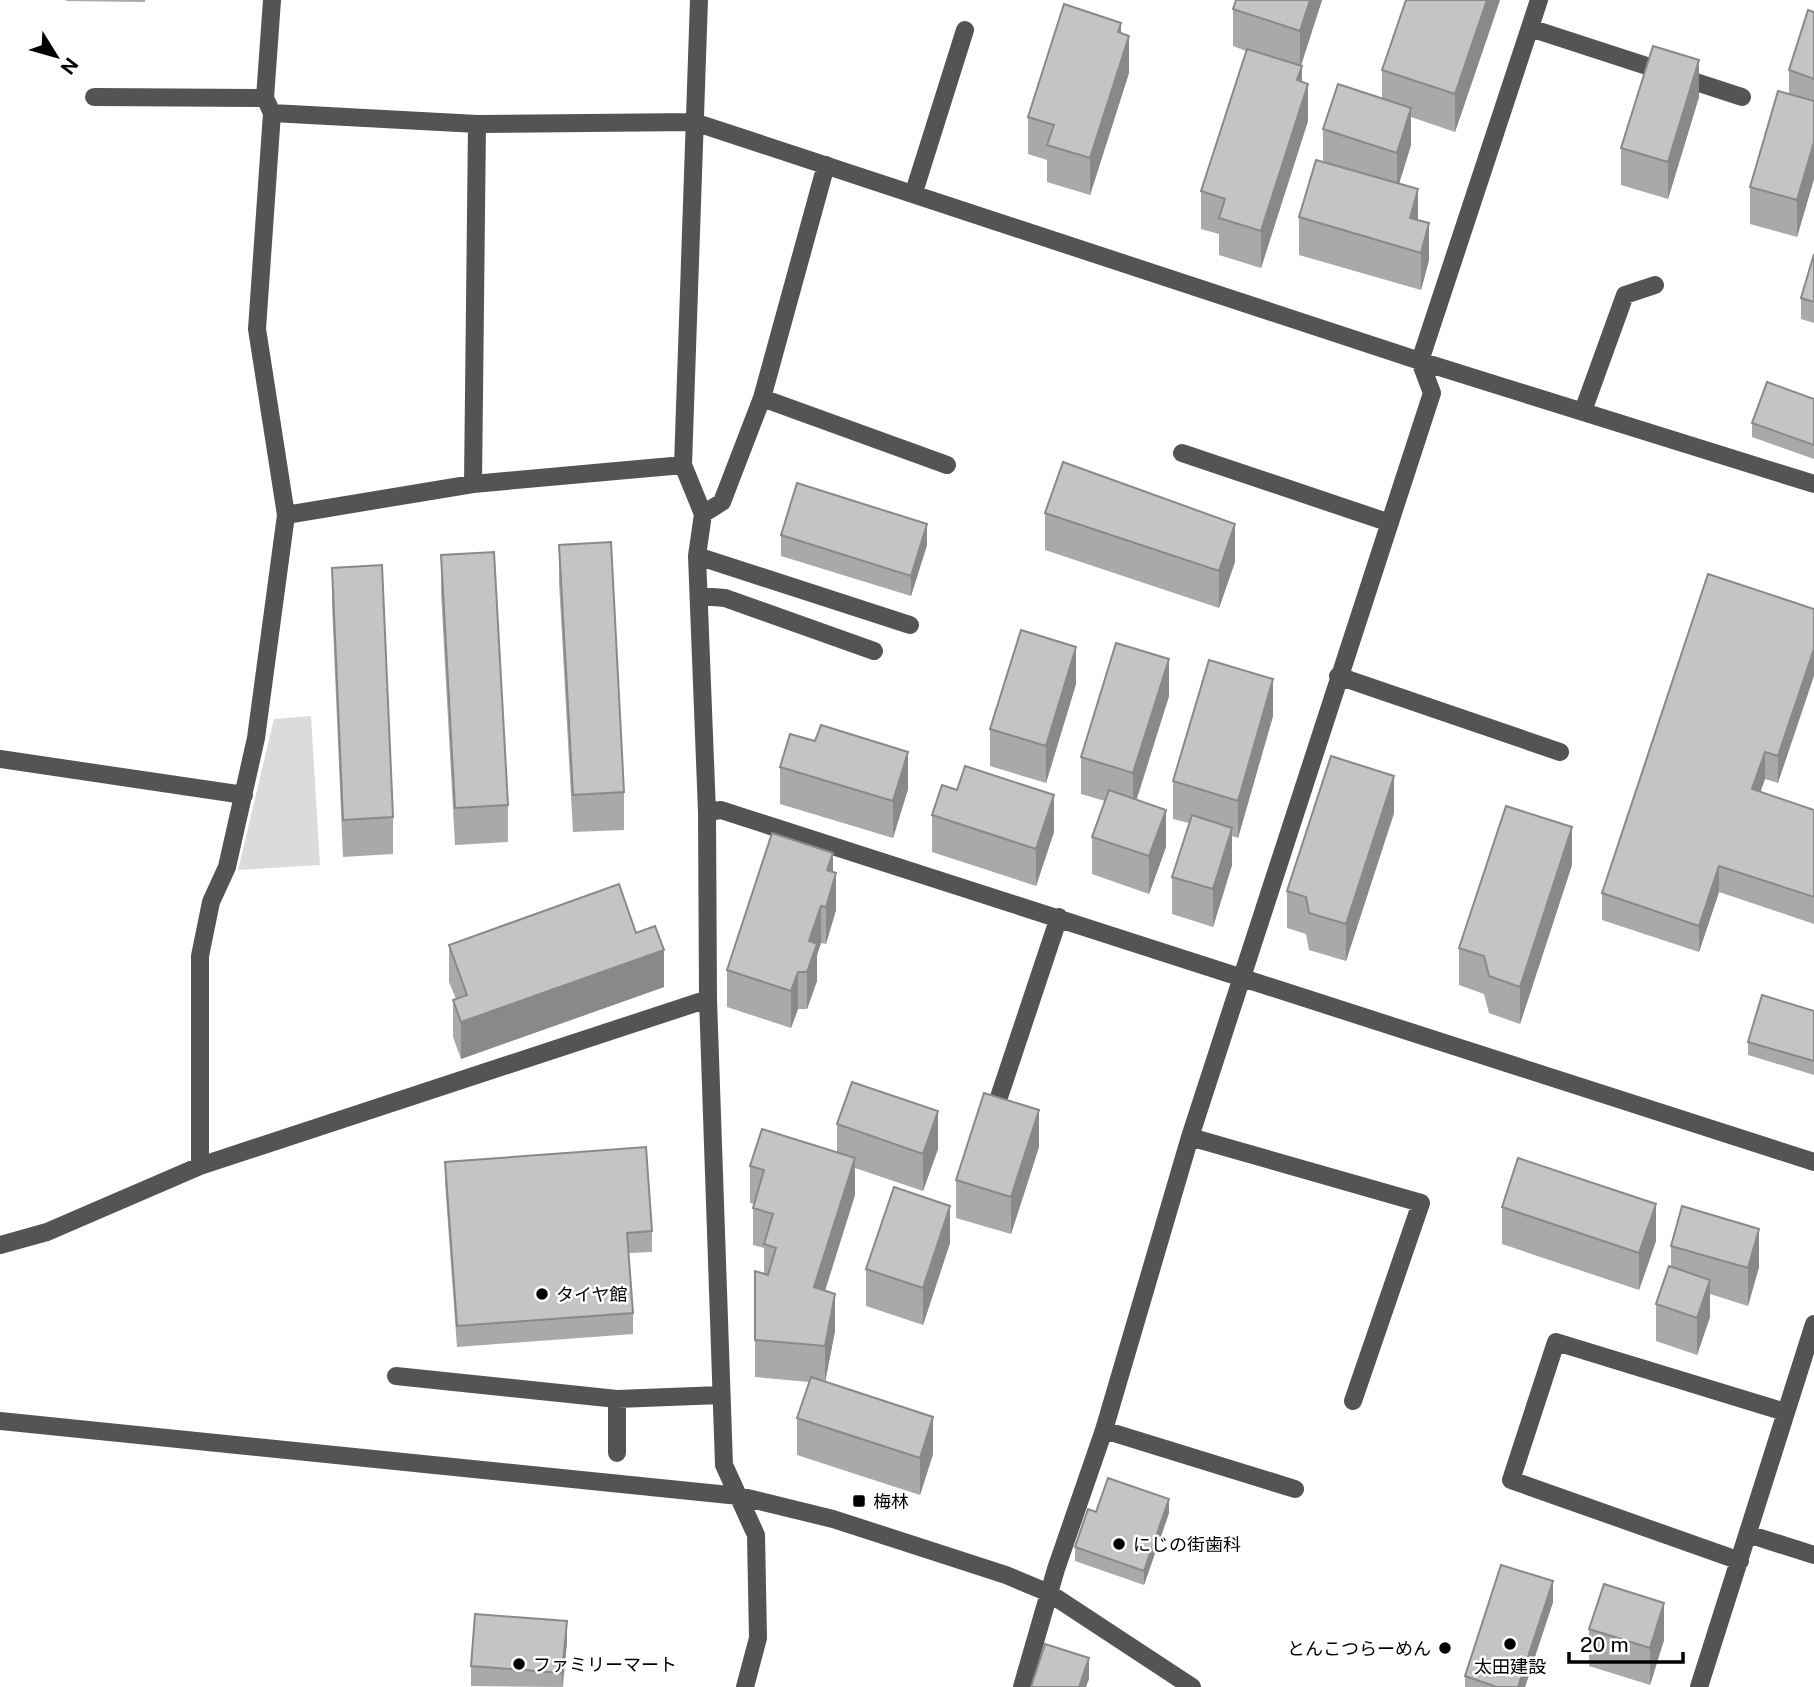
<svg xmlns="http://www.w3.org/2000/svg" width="1814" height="1687" viewBox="0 0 1814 1687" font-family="'Public Sans','Noto Sans JP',sans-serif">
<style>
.green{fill:#dbdbdb}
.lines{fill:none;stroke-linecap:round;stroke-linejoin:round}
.minor{stroke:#545454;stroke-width:18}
.wall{fill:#a9a9a9}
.shaded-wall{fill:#898989}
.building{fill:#c4c4c4;stroke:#898989;stroke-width:2}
.poi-dot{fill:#000;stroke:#fff;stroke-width:2.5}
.labels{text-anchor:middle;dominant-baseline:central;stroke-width:5;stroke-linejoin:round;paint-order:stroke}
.poi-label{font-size:18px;fill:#000;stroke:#fff;text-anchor:start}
</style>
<rect width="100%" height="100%" fill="#fff"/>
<path class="green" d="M311 716 320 865 238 870 274 719Z"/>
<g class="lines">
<path class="minor" d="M699 0 683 465 703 514 697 556 707 812 708 999 724 1465 756 1535 758 1638 745 1687
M1530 28 1742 97
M94 97 265 98 272 113
M265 98 272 0
M914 192 965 30
M762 398 947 465
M1583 411 1625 295 1655 285
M1182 453 1390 523
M473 484 477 124
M703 514 722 502 762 398 826 165
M286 515 473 484 683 465
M697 556 910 625
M700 596 725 598 874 651
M1338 676 1560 752
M0 759 244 795
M707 812 721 810 1814 1162
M992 1118 1059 917
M1190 1137 1421 1203 1353 1401
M200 1166V956L211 902 227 867 256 738 286 515 257 329 272 113 477 124 694 122 1420 361 1814 484
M0 1245 47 1232 200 1166 708 999
M396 1376 617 1399V1453
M617 1399 721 1395
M0 1421 739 1496 833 1519 1006 1575 1049 1593 1192 1687
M1104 1430 1295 1489
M1748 1534 1814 1555
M1740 1561 1511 1480 1556 1342 1785 1412
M1022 1687 1056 1569 1104 1430 1190 1137 1432 393 1420 361 1539 0
M1699 1687 1814 1324"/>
</g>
<path class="wall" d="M66 0H145V2L66 1Z
M1236 0H1322L1301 66 1302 82 1308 121 1261 268 1219 255V234L1201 229V191L1246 51 1233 46V9Z
M1500 0 1455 132 1411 117V145L1399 184 1418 220 1429 260 1421 290 1299 255V217L1323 162V129L1382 98V70Z
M1814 12V179L1797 237 1750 224V187L1789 94V70Z
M1121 33 1129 73 1090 195 1047 182V160L1028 154V117Z
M1699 97 1668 199 1621 185V148Z
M1814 254V323L1801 319V298Z
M1814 399V459L1752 437V423Z
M1045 513 1235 562 1219 608 1045 550Z
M781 535 927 545 911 596 781 556Z
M559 545 624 792V830L573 832 559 583Z
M441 555 508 805V842L455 845 441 593Z
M332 568 393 817V854L343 857 332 605Z
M1814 609 1778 783 1765 779 1760 792 1814 810V924L1719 892 1699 952 1602 920V893Z
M1076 684 1046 783 990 766V729Z
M1169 696 1137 799 1166 847 1149 894 1092 874V837L1105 801 1081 794V757Z
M1273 716 1238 838 1232 836V865L1213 927 1172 914V877L1189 823 1173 819V781Z
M780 767 908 789 893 838 780 804Z
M1394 813 1346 961 1309 950 1306 934 1287 928V891Z
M932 815 1054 832 1036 886 932 852Z
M1572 865 1520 1024 1489 1013 1484 994 1459 985V948Z
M833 872 836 910 826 944 821 943 817 955V981L807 1009H798L791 1028 727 1007V970Z
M636 933 664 987 461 1059 453 1037V1000L456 999 449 982V945Z
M1814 1011V1075L1748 1055V1042Z
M837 1124 938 1149 923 1191 855 1168V1195L825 1291 835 1331 825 1381 933 1454 920 1495 797 1455V1418L809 1382 755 1377V1271L764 1274V1248L753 1245V1208L754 1204 750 1203V1166L837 1152Z
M1039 1147 1011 1234 956 1218V1180Z
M445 1162 652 1231V1252L629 1253 633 1313V1334L457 1347 445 1182Z
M1502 1207 1656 1241 1639 1290 1502 1244Z
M950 1243 923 1325 866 1306V1269Z
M1671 1246 1759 1267 1748 1306 1710 1294V1317L1697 1355 1656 1341V1304L1671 1266Z
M1169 1513 1144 1585 1075 1561V1547Z
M1553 1602 1525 1687H1465V1676Z
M1589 1629 1664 1640 1650 1685 1589 1666Z
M567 1642 563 1687 471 1686V1666Z"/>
<path class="shaded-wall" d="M1310 0H1322L1300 68V31Z
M1487 0H1500L1455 132V94Z
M1121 23V59L1129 36V73L1090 195V158L1118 32Z
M1699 60V97L1668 199V162Z
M1302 66V103L1297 80Z
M1308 84V121L1261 268V231Z
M1411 108V145L1397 190V153Z
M1814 142V179L1797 237V200Z
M1418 189V227L1410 218Z
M1429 223V260L1421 290V253Z
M927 524V545L911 596V576Z
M1235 524V562L1219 608V571Z
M1076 647V684L1046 783V746Z
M1814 649V676L1778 783V756Z
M1169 659V696L1133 810V773Z
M1273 679V716L1238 838V801Z
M908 752V789L893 838V801Z
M1765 752V779L1752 816V789Z
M1394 776V813L1346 961V924Z
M1054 795V832L1036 886V849Z
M1166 810V847L1149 894V856Z
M1572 827V865L1520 1024V987Z
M1232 828V865L1213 927V889Z
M833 853V882L836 873V910L826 944V907L827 870Z
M1719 866V892L1699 952V926Z
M821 906V943L817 955V981L807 1009V972L809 941Z
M664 950V987L461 1059V1022Z
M798 972V1009L791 1028V991Z
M1039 1110V1147L1011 1234V1197Z
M938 1111V1149L923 1191V1154Z
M855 1158V1195L814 1325V1287Z
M1656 1204V1241L1639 1290V1253Z
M950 1206V1243L923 1325V1288Z
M1759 1229V1267L1748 1306V1268Z
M1710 1280V1317L1697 1355V1318Z
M835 1294V1331L825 1383V1346Z
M933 1417V1454L920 1495V1458Z
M1169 1499V1513L1144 1585V1571Z
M1553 1581V1602L1525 1687H1518Z
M1664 1603V1640L1650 1685V1648Z
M567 1621V1642L562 1687V1673Z
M1089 1658V1679L1086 1687H1079Z"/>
<path class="building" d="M1236 0H1310L1300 31 1233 9Z
M1406 0H1487L1455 94 1382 70Z
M1064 4 1121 23 1118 32 1129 36 1090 158 1047 145 1054 125 1028 117Z
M1808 10 1814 12V79L1789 70Z
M1653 46 1699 60 1668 162 1621 148Z
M1247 49 1302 66 1297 80 1308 84 1261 231 1219 218 1225 199 1201 191Z
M1338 84 1411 108 1397 153 1323 129Z
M1778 91 1814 101V142L1797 200 1750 187Z
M1316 160 1418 189 1410 218 1429 223 1421 253 1299 217Z
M1814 254V302L1801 298Z
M1767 382 1814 399V445L1752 423Z
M1063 462 1235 524 1219 571 1045 513Z
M797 483 927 524 911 576 781 535Z
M611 542 624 792 573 795 559 545Z
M494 552 508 805 455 808 441 555Z
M382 565 393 817 343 820 332 568Z
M1708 574 1814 609V649L1778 756 1765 752 1752 789 1814 810V897L1719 866 1699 926 1602 893Z
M1021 630 1076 647 1046 746 990 729Z
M1116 643 1169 659 1133 773 1081 757Z
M1209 660 1273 679 1238 801 1173 781Z
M821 725 908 752 893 801 780 767 790 734 815 741Z
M1331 756 1394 776 1346 924 1309 913 1306 897 1287 891Z
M965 766 1054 795 1036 849 932 815 942 785 957 790Z
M1109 790 1166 810 1149 856 1092 837Z
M1506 806 1572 827 1520 987 1489 976 1484 956 1459 948Z
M1192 815 1232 828 1213 889 1172 877Z
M772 833 833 853 827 870 836 873 826 907 821 906 809 941 817 944 807 972H798L791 991 727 970Z
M619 884 636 933 655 926 664 950 461 1022 453 1000 467 995 449 945Z
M1762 995 1814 1011V1061L1748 1042Z
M852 1082 938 1111 923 1154 837 1124Z
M984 1093 1039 1110 1011 1197 956 1180Z
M762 1129 855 1158 814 1287 835 1294 825 1346 755 1340V1271L768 1275 776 1248 764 1244 773 1214 753 1208 764 1170 750 1166Z
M646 1147 652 1231 627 1233 633 1313 457 1326 445 1162Z
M1518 1158 1656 1204 1639 1253 1502 1207Z
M894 1187 950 1206 923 1288 866 1269Z
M1682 1206 1759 1229 1748 1268 1671 1246Z
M1669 1266 1710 1280 1697 1318 1656 1304Z
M811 1377 933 1417 920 1458 797 1418Z
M1108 1478 1169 1499 1144 1571 1075 1547 1088 1509 1096 1512Z
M1501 1565 1553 1581 1518 1687H1497L1465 1676Z
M1604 1584 1664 1603 1650 1648 1589 1629Z
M475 1614 567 1621 562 1673 471 1666Z
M1045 1644 1089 1658 1079 1687H1031Z"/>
<g class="poi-dot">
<circle cx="542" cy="1294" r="7"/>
<rect x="852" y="1494" width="14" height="14" rx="3.5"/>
<circle cx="1119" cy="1544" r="7"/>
<circle cx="1510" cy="1644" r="7"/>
<circle cx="1445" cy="1648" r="7"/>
<circle cx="519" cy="1664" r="7"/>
</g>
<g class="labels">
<g class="poi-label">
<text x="556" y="1294">タイヤ館</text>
<text x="873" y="1501">梅林</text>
<text x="1133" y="1544">にじの街歯科</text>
<text x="1431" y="1648" text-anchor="end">とんこつらーめん</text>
<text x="533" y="1664">ファミリーマート</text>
<text x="1510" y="1666" text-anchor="middle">太田建設</text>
</g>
</g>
<g transform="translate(56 56) rotate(127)" stroke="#ffffff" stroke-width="5" paint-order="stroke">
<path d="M0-5L12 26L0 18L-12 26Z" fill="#000000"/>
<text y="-10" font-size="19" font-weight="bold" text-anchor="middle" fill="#000000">N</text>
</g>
<path d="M1569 1652v10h114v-10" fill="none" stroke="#000000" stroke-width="3.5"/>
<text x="1580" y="1652" font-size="21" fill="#000000" stroke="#ffffff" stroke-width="5" paint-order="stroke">20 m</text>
</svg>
